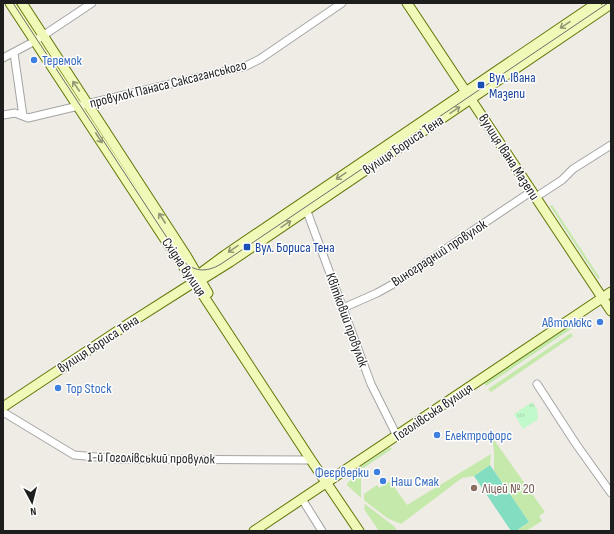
<svg xmlns="http://www.w3.org/2000/svg" width="614" height="534" viewBox="0 0 614 534" font-family="'Sofia Sans Condensed',sans-serif">
<style>
.grass{fill:#c5e9ab}
.park{fill:url(#park-tufts)}
.pitch{fill:#83dec1}
.lines{fill:none;stroke-linecap:round;stroke-linejoin:round}
.street-casing{stroke:#a5a5a5;stroke-width:9}
.secondary-casing{stroke:#627506;stroke-width:11}
.street{stroke:#fff;stroke-width:7}
.secondary{stroke:#f1f9b9;stroke-width:9}
.tram{stroke:#6c6c6c;stroke-width:1}
.oneway{stroke:#929673}
.shop-dot{fill:#3f7fe0;stroke:#fff;stroke-width:1.5}
.transit-dot{fill:#1a4fb4;stroke:#fff;stroke-width:1.5}
.education-dot{fill:#8d6e63;stroke:#fff;stroke-width:1.5}
.labels{text-anchor:middle;dominant-baseline:central;stroke-width:3;stroke-linejoin:round;paint-order:stroke}
.shop-label{font-size:14px;fill:#366cbe;stroke:#fff;text-anchor:start}
.transit-label{font-size:14px;fill:#164399;stroke:#fff;text-anchor:start}
.street-label{font-size:14px;fill:#1e1e1e;stroke:#fff}
.education-label{font-size:14px;fill:#785e54;stroke:#fff;text-anchor:start}
</style>
<defs>
<pattern id="park-tufts" width="24" height="20" patternUnits="userSpaceOnUse"><rect width="24" height="20" fill="#c2f9ca"/><path d="M3 7l-1-3M5 7V3M7 7l1-3M15 17l-1-3M17 17v-4M19 17l1-3" fill="none" stroke="#a6d5ad"/></pattern>
</defs>
<rect width="100%" height="100%" fill="#efece5"/>
<path class="grass" d="M552 205 600 278 598 279 550 206Z
M572 324 574 327 486 386 484 383Z
M571 333 573 336 491 392 488 389Z
M492 437 545 512 539 516 542 521 526 531H519L518 530 529 522 494 471V451Z
M390 447 392 449 347 479 345 477Z
M491 454 490 465 474 476 462 478 401 524 387 518 364 500V494L377 485 379 488 390 481 407 505Z
M361 473V498L347 485 348 482Z
M365 504 395 527 397 531H379L364 509Z"/>
<path class="park" d="M532 402 537 409 538 419 523 429 514 414Z"/>
<path class="pitch" d="M490 465 529 522 516 531H511L474 476Z"/>
<g class="lines">
<g class="street-casing">
<path id="street" d="M14 53 23 116
M3 58 35 41 92 3
M3 115 15 113 28 118 246 66 260 59 342 3
M536 197 562 180 573 169 611 145
M305 206 371 384 397 436
M343 308 377 293 395 283 532 191
M537 384 576 444 611 493
M3 412 74 455 118 459 311 460
M302 499 322 531"/>
</g>
<g class="secondary-casing">
<path id="secondary" d="M10 3 170 247 201 292 311 460 359 531
M22 3 187 257 208 293
M407 3 611 311
M195 281 201 280 230 262 611 4
M3 407 125 326 188 286 194 282 198 275 225 255 597 3
M254 531 611 292"/>
</g>
<use href="#street" class="street"/>
<use href="#secondary" class="secondary"/>
<path class="tram" d="M13 3 181 259C193 272 206 273 221 264L608 3"/>
</g>
<defs><path id="oneway-shaft" d="M-6 0H5M1.5-3L5.5 0L1.5 3" fill="none" stroke-width="1.6" stroke-linecap="round" stroke-linejoin="round"/></defs>
<g class="oneway">
<use href="#oneway-shaft" transform="translate(565 25) rotate(146)"/>
<use href="#oneway-shaft" transform="translate(76 86) rotate(-124)"/>
<use href="#oneway-shaft" transform="translate(455 110) rotate(-34)"/>
<use href="#oneway-shaft" transform="translate(99 138) rotate(57)"/>
<use href="#oneway-shaft" transform="translate(341 176) rotate(146)"/>
<use href="#oneway-shaft" transform="translate(162 218) rotate(-123)"/>
<use href="#oneway-shaft" transform="translate(286 224) rotate(-34)"/>
<use href="#oneway-shaft" transform="translate(233 249) rotate(146)"/>
</g>
<g class="shop-dot">
<circle cx="34" cy="60" r="4"/>
<circle cx="600" cy="322" r="4"/>
<circle cx="58" cy="388" r="4"/>
<circle cx="437" cy="435" r="4"/>
<circle cx="377" cy="472" r="4"/>
<circle cx="383" cy="481" r="4"/>
</g>
<g class="transit-dot">
<rect x="477" y="81" width="8" height="8" rx="2"/>
<rect x="243" y="243" width="8" height="8" rx="2"/>
</g>
<circle class="education-dot" cx="474" cy="488" r="4"/>
<g class="labels">
<g class="shop-label">
<text x="42" y="60">Теремок</text>
<text x="592" y="322" text-anchor="end">Автолюкс</text>
<text x="66" y="388">Top Stock</text>
<text x="445" y="435">Електрофорс</text>
<text x="369" y="472" text-anchor="end">Феєрверки</text>
<text x="391" y="481">Наш Смак</text>
</g>
<g class="transit-label">
<text x="489" y="77">Вул. Івана<tspan x="489" dy="16">Мазепи</tspan></text>
<text x="255" y="247">Вул. Бориса Тена</text>
</g>
<g class="street-label">
<text transform="translate(168 84) rotate(-14)">провулок Панаса Саксаганського</text>
<text transform="translate(403 145) rotate(-34)">вулиця Бориса Тена</text>
<text transform="translate(509 157) rotate(57)">вулиця Івана Мазепи</text>
<text transform="translate(439 253) rotate(-33)">Виноградний провулок</text>
<text transform="translate(184 267) rotate(56)">Східна вулиця</text>
<text transform="translate(347 320) rotate(70)">Квітковий провулок</text>
<text transform="translate(98 344) rotate(-33)">вулиця Бориса Тена</text>
<text transform="translate(433 412) rotate(-34)">Гоголівська вулиця</text>
<text transform="translate(151 458) rotate(1)">1-й Гоголівський провулок</text>
</g>
<g class="education-label">
<text x="482" y="488">Ліцей № 20</text>
</g>
</g>
<rect width="614" height="534" fill="none" stroke="#1e1e1e" stroke-width="8"/>
<g transform="translate(32 502) rotate(173)" stroke="#ffffff" stroke-width="3" paint-order="stroke">
<path d="M0-3L7 15L0 10L-7 15Z" fill="#1e1e1e"/>
<text y="-6" font-size="11" font-weight="bold" text-anchor="middle" fill="#1e1e1e">N</text>
</g>
</svg>
